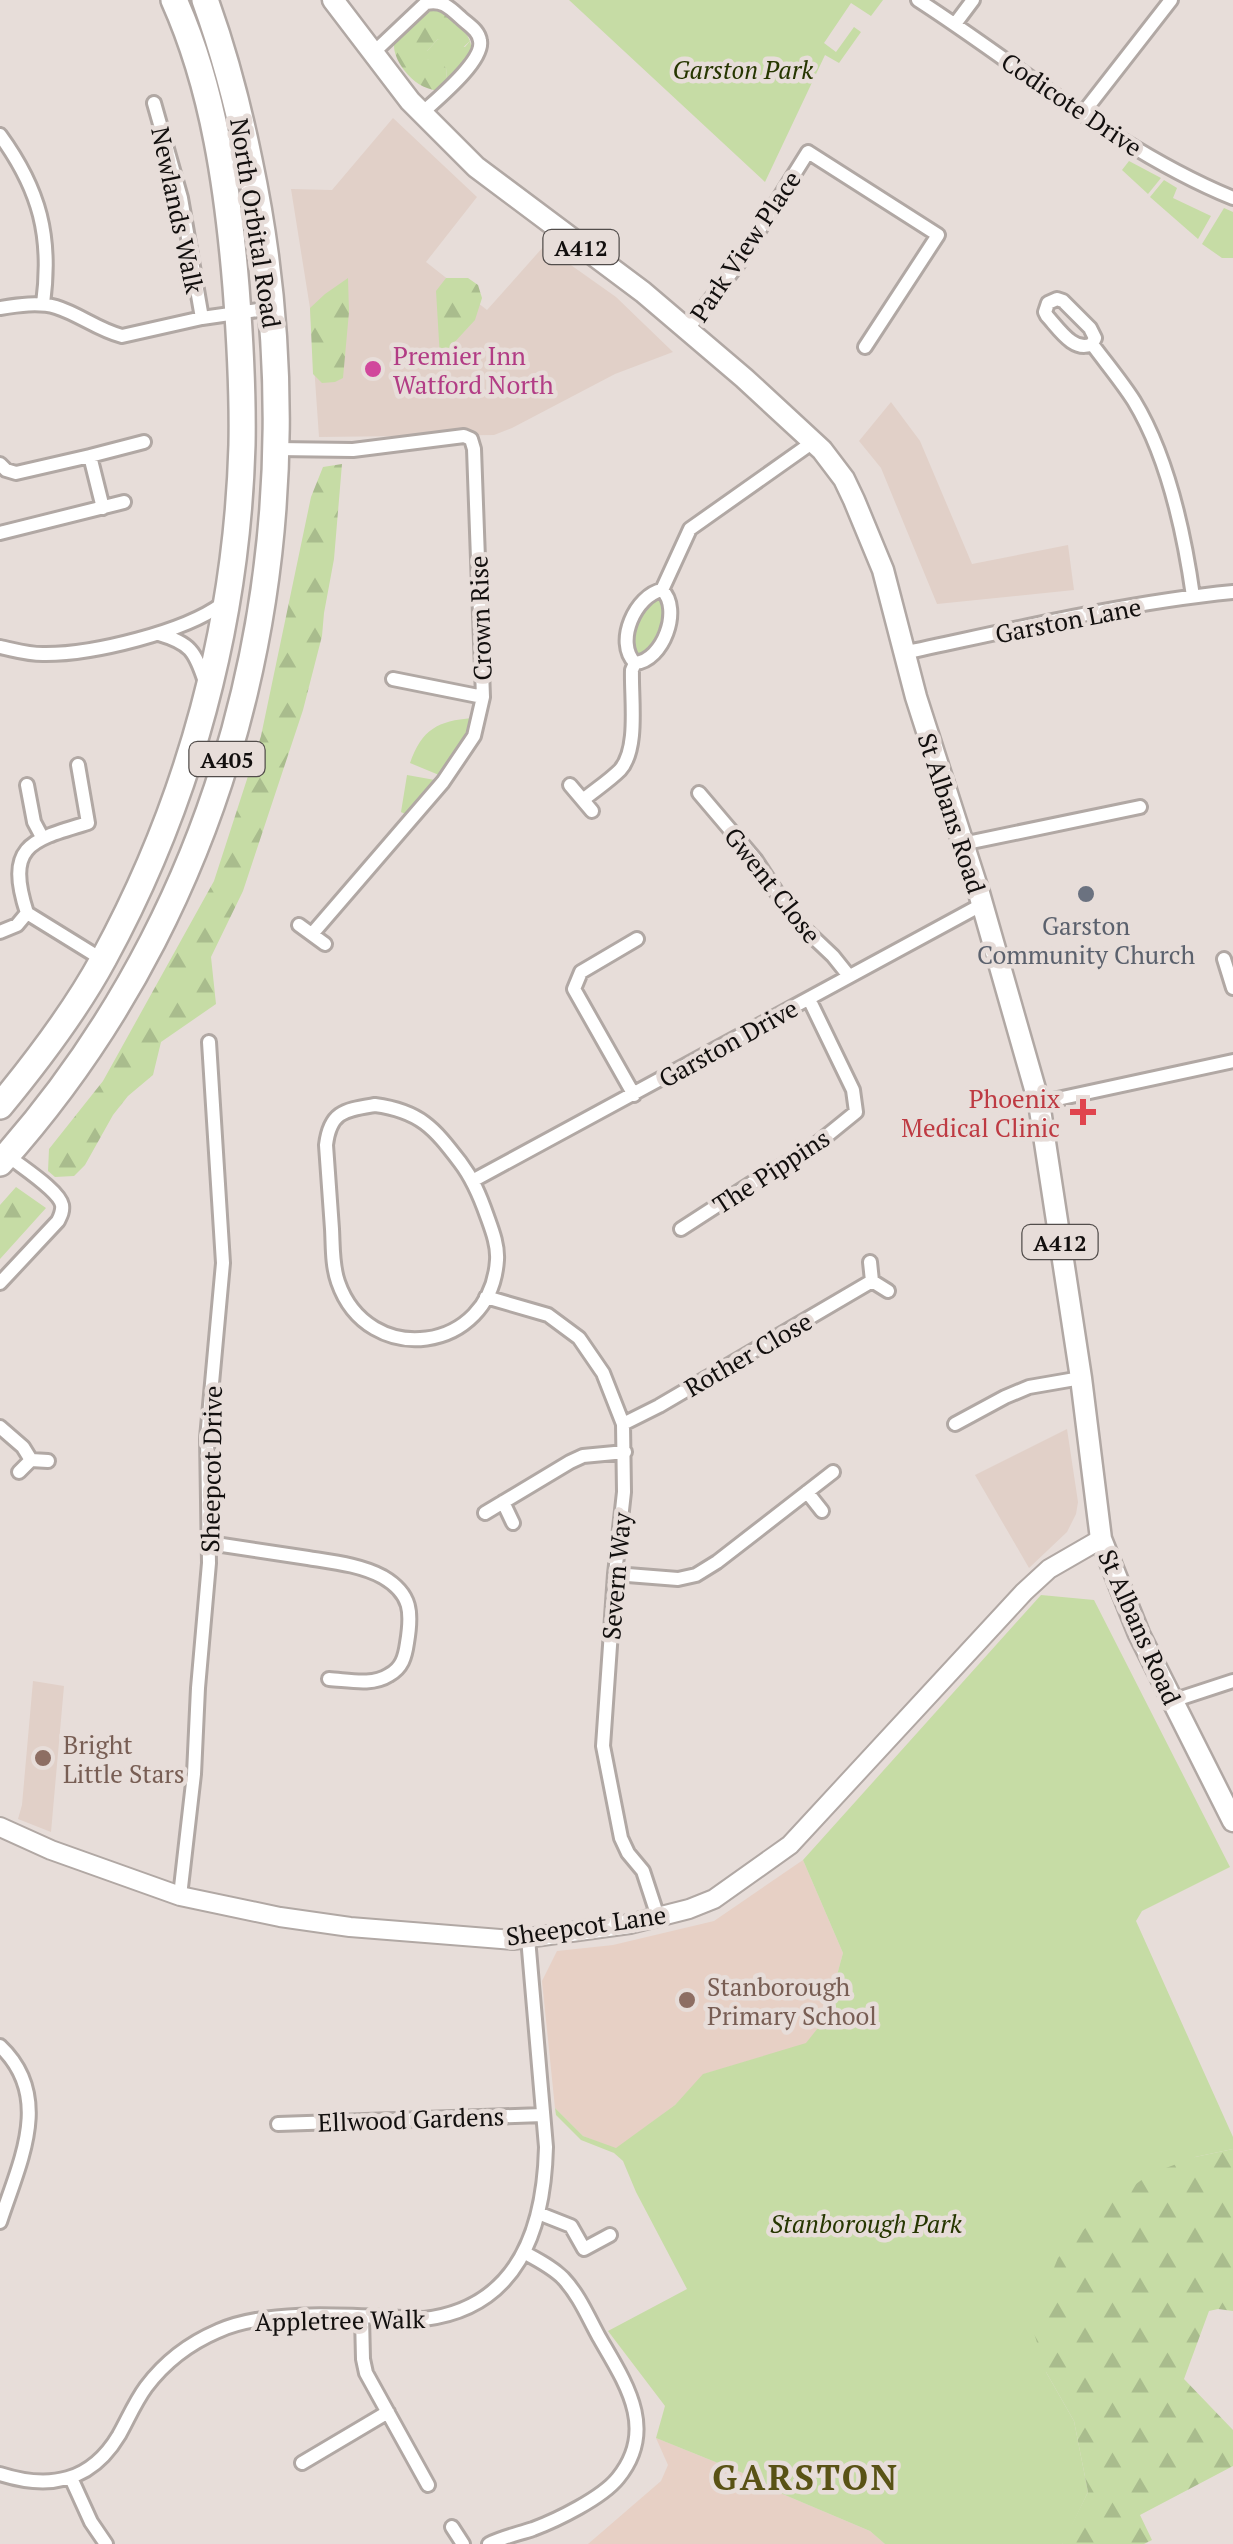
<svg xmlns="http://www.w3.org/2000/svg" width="1233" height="2544" viewBox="0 0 1233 2544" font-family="'PT Serif',serif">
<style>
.built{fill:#e1d0c8}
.education{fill:#e7d0c5}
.green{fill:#c6dca5}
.forest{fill:url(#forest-firs)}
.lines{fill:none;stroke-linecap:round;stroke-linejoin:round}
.street-casing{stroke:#b1a8a4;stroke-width:18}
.secondary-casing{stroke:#b1a8a4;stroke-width:22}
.primary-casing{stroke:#b1a8a4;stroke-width:25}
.highway-casing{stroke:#b1a8a4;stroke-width:30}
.street{stroke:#fff;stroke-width:12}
.secondary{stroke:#fff;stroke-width:18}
.primary{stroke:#fff;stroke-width:20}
.highway{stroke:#fff;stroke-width:25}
.hotel-dot{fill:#d1479c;stroke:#e7ddd9;stroke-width:4}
.worship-dot{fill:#6b7280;stroke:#e7ddd9;stroke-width:4}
.health-dot{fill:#e0444e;stroke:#e7ddd9;stroke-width:4}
.education-dot{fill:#8d6e63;stroke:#e7ddd9;stroke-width:4}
.labels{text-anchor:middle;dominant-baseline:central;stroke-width:9;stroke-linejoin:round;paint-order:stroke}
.shield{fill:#e7ddd9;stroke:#524d4b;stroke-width:2.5}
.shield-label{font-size:22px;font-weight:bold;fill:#120f0e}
.park-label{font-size:25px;font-style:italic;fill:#263600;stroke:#e7ddd9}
.street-label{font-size:25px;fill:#120f0e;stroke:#e7ddd9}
.hotel-label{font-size:25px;fill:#b23c85;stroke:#e7ddd9;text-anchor:start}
.worship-label{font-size:25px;fill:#5b616d;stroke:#e7ddd9}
.health-label{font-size:25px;fill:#be3a42;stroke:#e7ddd9;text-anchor:end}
.education-label{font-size:25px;fill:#785e54;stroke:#e7ddd9;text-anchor:start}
.district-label{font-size:35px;font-weight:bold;letter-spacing:2.5px;fill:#595215;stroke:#e7ddd9}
</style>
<defs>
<pattern id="forest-firs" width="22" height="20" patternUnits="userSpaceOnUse" patternTransform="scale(2.5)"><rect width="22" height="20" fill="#c6dca5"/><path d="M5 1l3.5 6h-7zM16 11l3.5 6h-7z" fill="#a9bc8d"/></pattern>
</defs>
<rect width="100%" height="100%" fill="#e7ddd9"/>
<path class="built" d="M393 118 477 197 426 262 487 310 544 246 616 297 673 352 615 374 512 428 494 435 319 437 310 308 291 189 332 190Z
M891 402 920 441 972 564 1068 545 1074 590 937 604 881 468 859 441Z
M1067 1429 1078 1502 1076 1514 1067 1532 1029 1568 975 1475Z
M33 1681 64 1686 51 1832 18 1819 22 1805Z"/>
<path class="education" d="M803 1860 843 1953 825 2019 806 2044 704 2074 675 2105 616 2149 583 2136 555 2108 542 1981 557 1951 613 1945 714 1921Z
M656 2438 760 2480 773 2490 870 2531 885 2544H588L661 2481 668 2465Z"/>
<path class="green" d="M569 0H883L871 16 851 3 824 43 836 52 854 27 861 32 839 63 825 55 765 182Z
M438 39 465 47 470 41C476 57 458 69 447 80L446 68 427 59V51Z
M1129 161 1161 178 1148 194 1122 170Z
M1164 180 1177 188 1173 198 1211 216 1198 239 1150 197Z
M1224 208 1233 212V258H1222L1202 244Z
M657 598H660L665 605 664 617 649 652 639 657 631 650C633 628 638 611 657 598Z
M472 718 467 735 439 775 410 763C422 729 438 721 472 718Z
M407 775 435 780 405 814 401 812Z
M1041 1595 1094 1600 1230 1867 1142 1911 1136 1921 1233 2137V2149L1195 2157 1046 2372 1074 2421 1088 2492 1064 2542 1062 2544H885L870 2531 773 2490 760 2480 656 2438 665 2406 608 2331 687 2289 636 2192 623 2161 614 2153 581 2140 556 2115 555 2108 583 2136 616 2148 675 2105 703 2074 806 2043 825 2019 843 1953 803 1860Z"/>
<path class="forest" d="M430 9 444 10 467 35 470 41 458 52 438 39 427 51V59L439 61 446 68 447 80 438 91C423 88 414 83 404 70 381 38 401 26 430 9Z
M348 278 349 312 343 378 335 382 322 383 313 374 310 308 325 294Z
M446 278H468L478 285 482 298 475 320 440 358 436 291Z
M342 464 334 559 324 613 322 636 303 710 243 891 211 957 216 1004 161 1042 153 1075 128 1096 113 1115 85 1165 74 1176 55 1177 48 1171 49 1149 103 1081 214 881 261 736 311 497 323 467Z
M16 1187 46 1208 0 1259V1205Z
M1233 2149V2311L1218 2309 1209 2311 1184 2379 1233 2430V2466L1140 2515 1152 2540 1144 2544H1062L1088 2492 1074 2421 1046 2372 1031 2323 1058 2258 1105 2206 1150 2174 1195 2157Z"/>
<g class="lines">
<g class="street-casing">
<path id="street" d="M918 0C1022 67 1118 151 1233 198
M955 24 973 0
M372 54 426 3C442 0 448 6 460 17 467 24 479 30 480 41 484 61 436 100 421 114
M154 103 181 198 202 318
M1083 113 1171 0
M0 135C40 190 52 237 43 304
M0 308C18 305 39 302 56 307 79 314 98 330 122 336L202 318 272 308
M687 330 738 264 808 152 938 235 865 347
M1092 344C1074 353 1059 329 1047 316L1045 312 1048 303 1057 299 1063 301 1090 328 1095 338 1092 344C1106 363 1122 382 1134 401 1168 457 1184 532 1193 596
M277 449 353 450 464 436 471 439 474 449 483 697 474 736 443 782 312 934
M0 464 6 470 16 473 90 456
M103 508 90 456 144 442
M0 533 124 502
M159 634C190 643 195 651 205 682
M0 647C15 650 30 655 46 654 93 654 184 632 222 604
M903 653C1012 630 1122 603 1233 592
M635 663C663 661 682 609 662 590
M393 679 483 697
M78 765 88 823C31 840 5 845 27 913L103 960
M27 785 34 822 42 837
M570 785 592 811
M699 793 755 859 794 919 833 956 849 976
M583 800C595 790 609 781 620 770 639 749 631 698 632 670L635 663C614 642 636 595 662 590L690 529 813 442
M962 844 1140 807
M299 925 325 944
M0 932 17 925 27 913
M1224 959 1233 988
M634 1095 574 989 581 972 637 939
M1039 1103 1233 1061
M375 1105C420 1111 434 1128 460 1162 473 1179 480 1196 487 1216 492 1230 498 1245 497 1260 491 1353 368 1369 338 1282 332 1265 333 1246 332 1229 330 1201 328 1173 326 1145 330 1111 345 1110 375 1105Z
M474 1180 981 905
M681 1229 752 1183 808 1151 856 1112 853 1090 809 999
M870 1262 872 1281 888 1291
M0 1283 58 1221C61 1215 63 1211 62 1205 59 1190 20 1166 7 1155
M486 1297 548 1315 579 1338 603 1373 623 1424 624 1492 615 1574 603 1746 621 1838 628 1853 643 1871 658 1917
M623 1424 659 1406 872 1281
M955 1424 1005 1397 1029 1387 1081 1378
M0 1427 23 1447 31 1460 19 1472
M31 1460 48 1461
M807 1492 822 1511
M503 1502 513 1523
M485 1513 570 1462 583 1456 625 1452
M209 1543C242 1548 275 1553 308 1558 333 1562 361 1565 383 1577 412 1594 412 1613 407 1643 405 1657 402 1668 389 1675 372 1686 348 1680 329 1679
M615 1574 678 1579 696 1575 717 1562 833 1472
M1172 1701 1233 1681
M180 1896 194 1774 198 1688 209 1563 207 1438 223 1263 209 1042
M0 2046C54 2097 19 2163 0 2222
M278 2124 543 2115
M538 2213 571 2226 584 2249 610 2235
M362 2317 363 2359 366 2373 428 2485
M302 2463 388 2412
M0 2474C50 2490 91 2482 119 2435 128 2419 135 2402 146 2387 164 2363 190 2343 218 2331 270 2307 365 2317 424 2319 517 2308 544 2231 546 2147L528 1938
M71 2478 91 2522 106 2544
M452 2527 463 2544
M489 2544C503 2537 518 2534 533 2529 557 2520 602 2498 618 2478 658 2429 625 2382 599 2337 588 2317 579 2295 563 2278 552 2267 538 2260 525 2253"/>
</g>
<g class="secondary-casing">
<path id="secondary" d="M0 1827 51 1850 180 1896 280 1917 350 1927 513 1940 630 1924 689 1909 714 1899 790 1845 1024 1592 1049 1569 1101 1539"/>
</g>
<g class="primary-casing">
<path id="primary" d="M333 0 410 101 476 167 643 292 744 378 822 450 844 479 854 500 883 570 916 697 979 893 1039 1103 1081 1378 1101 1539 1139 1634 1233 1821"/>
</g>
<g class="highway-casing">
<path id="highway" d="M0 1106C38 1060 76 1010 104 958 190 800 237 624 242 445 243 392 240 339 236 287 228 190 214 89 174 0
M0 1163C245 890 324 515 249 160 238 106 224 52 205 0"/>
</g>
<use href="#street" class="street"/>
<use href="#secondary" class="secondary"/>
<use href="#primary" class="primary"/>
<use href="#highway" class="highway"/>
</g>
<circle class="hotel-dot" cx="373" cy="369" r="10"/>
<circle class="worship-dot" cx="1086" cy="894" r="10"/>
<path class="health-dot" d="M1078 1097h10v10h10v10h-10v10h-10v-10h-10v-10h10z"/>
<g class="education-dot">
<circle cx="43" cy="1758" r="10"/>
<circle cx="687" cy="2000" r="10"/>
</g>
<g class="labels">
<g class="shield">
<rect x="543.5" y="230" width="75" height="34" rx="8"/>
<rect x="189.5" y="742" width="75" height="34" rx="8"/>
<rect x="1022.5" y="1225" width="75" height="34" rx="8"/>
</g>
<g class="shield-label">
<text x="581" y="247">A412</text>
<text x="227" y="759">A405</text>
<text x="1060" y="1242">A412</text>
</g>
<g class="park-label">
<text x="743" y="69">Garston Park</text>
<text x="866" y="2223">Stanborough Park</text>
</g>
<g class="street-label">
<text transform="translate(1072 104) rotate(34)">Codicote Drive</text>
<text transform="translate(178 210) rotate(78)">Newlands Walk</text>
<text transform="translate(256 223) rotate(81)">North Orbital Road</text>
<text transform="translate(745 246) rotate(-56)">Park View Place</text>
<text transform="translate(480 618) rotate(-92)">Crown Rise</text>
<text transform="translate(1068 620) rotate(-11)">Garston Lane</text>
<text transform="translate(952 813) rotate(72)">St Albans Road</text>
<text transform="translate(773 885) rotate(52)">Gwent Close</text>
<text transform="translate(728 1043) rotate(-29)">Garston Drive</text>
<text transform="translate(771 1171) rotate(-33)">The Pippins</text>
<text transform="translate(748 1354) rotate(-30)">Rother Close</text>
<text transform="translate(211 1469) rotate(-89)">Sheepcot Drive</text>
<text transform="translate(616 1576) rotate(-85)">Severn Way</text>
<text transform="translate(1140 1627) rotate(66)">St Albans Road</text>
<text transform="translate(586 1925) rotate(-8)">Sheepcot Lane</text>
<text transform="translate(411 2119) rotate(-2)">Ellwood Gardens</text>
<text transform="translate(340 2320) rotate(-1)">Appletree Walk</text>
</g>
<g class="hotel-label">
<text x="393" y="355">Premier Inn<tspan x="393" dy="29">Watford North</tspan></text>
</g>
<g class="worship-label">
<text x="1086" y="925">Garston<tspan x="1086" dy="29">Community Church</tspan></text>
</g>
<g class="health-label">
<text x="1060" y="1098">Phoenix<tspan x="1060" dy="29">Medical Clinic</tspan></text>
</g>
<g class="education-label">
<text x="63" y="1744">Bright<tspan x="63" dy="29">Little Stars</tspan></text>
<text x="707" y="1986">Stanborough<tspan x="707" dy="29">Primary School</tspan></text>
</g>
<g class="district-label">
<text x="806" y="2477">GARSTON</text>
</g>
</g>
</svg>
